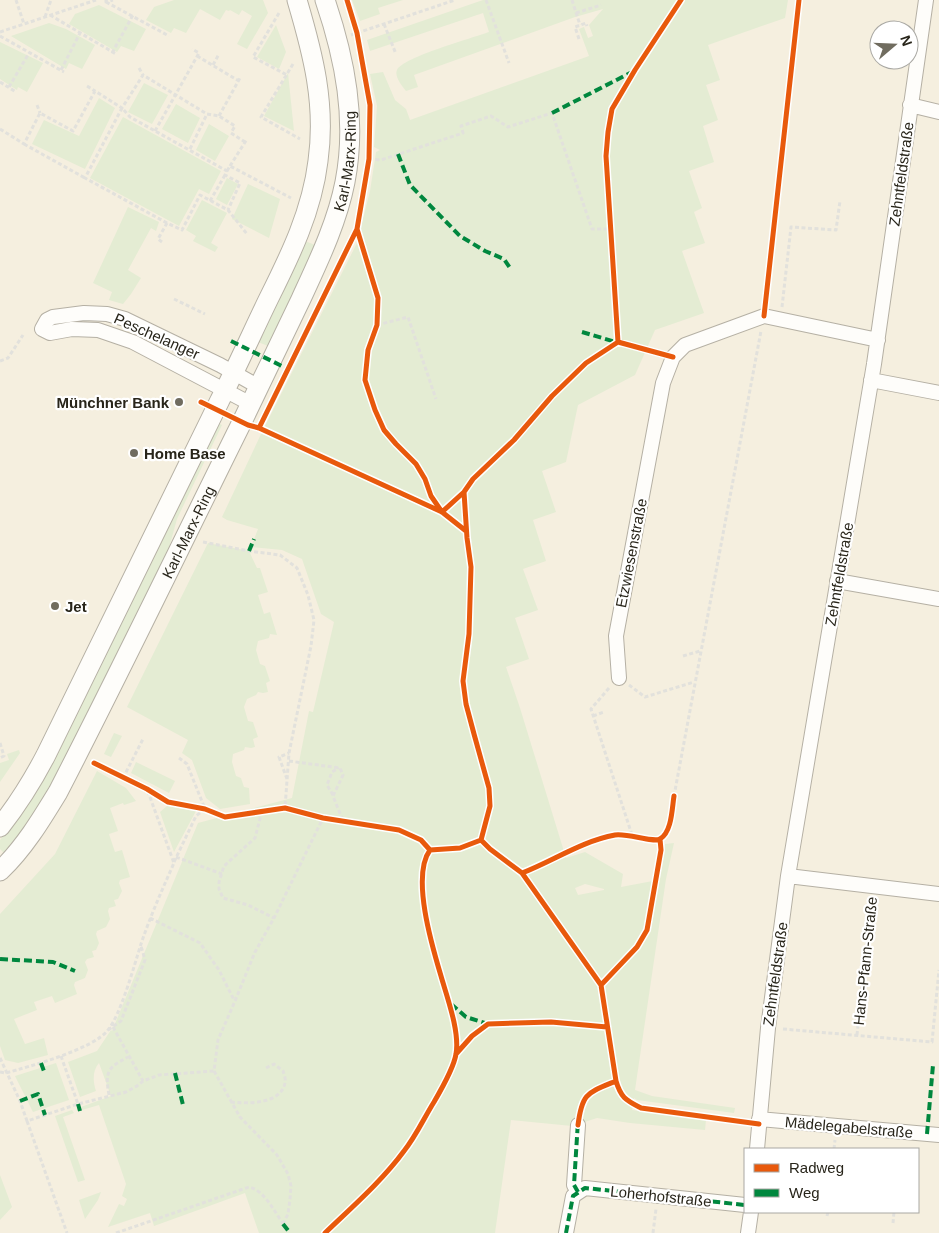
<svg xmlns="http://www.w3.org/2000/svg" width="939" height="1233" viewBox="0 0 939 1233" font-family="Helvetica,sans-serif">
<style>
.green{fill:#e4ecd3;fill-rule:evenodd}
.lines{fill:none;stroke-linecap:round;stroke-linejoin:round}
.street-casing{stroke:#b5b0a4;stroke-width:16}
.secondary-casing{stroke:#b5b0a4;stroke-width:21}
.path{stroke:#e2e1dc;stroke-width:3;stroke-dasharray:4 2.5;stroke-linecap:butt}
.street{stroke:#fefdfa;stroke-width:14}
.secondary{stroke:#fefdfa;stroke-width:19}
.quiet{stroke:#00873e;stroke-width:4;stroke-dasharray:8 4;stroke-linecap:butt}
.cycleway-casing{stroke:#fff;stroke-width:8}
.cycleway{stroke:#e8590c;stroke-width:5}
.poi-dot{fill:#706c5f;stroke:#fff;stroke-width:2}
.labels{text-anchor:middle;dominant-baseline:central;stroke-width:4.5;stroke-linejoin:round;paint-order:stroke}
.street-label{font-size:15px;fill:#28251a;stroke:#fff}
.poi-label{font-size:15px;font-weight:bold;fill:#28251a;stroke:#fff;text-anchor:start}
</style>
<rect width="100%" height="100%" fill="#f5efdf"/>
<path class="green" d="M174 0H263L268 13 247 49 237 44 252 16 242 10 239 15 230 10 229 11 226 10 220 20 200 9 186 33 174 28 171 33 146 20 154 7Z
M352 0H403L378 8 380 14 360 21Z
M483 0H788L785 18 708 45 720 80 706 85 718 120 703 126 714 162 689 171 702 208 694 212 705 243 682 251 704 313 655 330 635 375 578 405 566 462 542 471 556 512 533 520 546 561 523 569 538 610 515 618 529 659 506 667 520 708 566 858 585 852 623 874 621 887 658 880 665 844 674 843 666 879 635 1090 652 1096 735 1108 734 1113 637 1100 634 1098 632 1110 706 1120 705 1130 630 1123 597 1118 572 1126 511 1120 495 1233H259L245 1193 154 1226 150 1213 108 1227 119 1204 124 1206 127 1199 122 1196 126 1184 99 1105 82 1110 81 1107 111 1096 99 1063C92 1071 93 1082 96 1091L80 1097 68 1062 97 1051 111 1030 112 1031 198 823 292 798 309 711 313 712 334 622 321 614 302 559 282 550 251 547 258 529 227 520 222 517 261 434 357 243 370 191 376 152 380 150 374 147 377 106 370 74 383 72 395 100 406 109 410 120 589 56 579 29 584 27 588 38 593 36 589 25 603 9 575 17 414 75 418 87 406 91C402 86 394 76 397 70 403 57 473 38 489 32L483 13 370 51 367 40ZM585 884 604 889V890L578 895 575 888Z
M99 5 146 29 134 51 121 46 117 52 69 24 75 14Z
M49 23 66 29 95 45 82 69 69 63 66 69 11 36Z
M276 25 286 52 279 69 257 57Z
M0 42 43 63 27 92 18 87 17 90 0 79Z
M288 73 294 131 264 116Z
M144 83 168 95 152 124 128 112Z
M99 98 115 108 85 169 32 144 44 120 79 136Z
M176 104 200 118 188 143 162 129Z
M123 117 221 171 209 194 199 189 179 226 90 178Z
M209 124 229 136 215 161 196 150Z
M227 178 238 184 227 205 216 199Z
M248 184 280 199 269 238 232 219Z
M202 200 227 213 211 243 218 247 215 252 193 241 196 236 186 230Z
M128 207 159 222 156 231 151 228 128 270 141 278 131 294 123 304 109 300 112 292 93 283Z
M305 241 315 245 304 272 268 346 258 342Z
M218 423 222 425 177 519 167 555 67 757 47 794 26 827 4 853 0 849V840L13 824Z
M208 543 249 551 257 568H260L268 592 258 595 264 614 270 612 277 635 270 634 269 638 258 641 256 650 260 664 265 666 270 681 266 683 268 692 263 693 258 692 256 695 247 699 244 707 248 721 253 722 258 737 253 739 255 747 251 748 245 747 244 750 233 754 232 762 236 776 241 778 244 787 249 788 250 804 220 809 206 798 192 760 182 753 188 740 127 707Z
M114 733 122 736 111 757 104 754Z
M19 750 20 753 0 782V763L9 760 7 754Z
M136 762 175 781 169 793 131 773Z
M97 771 126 788 136 801 124 805 123 803 110 808 118 831 109 834 115 852 122 850 130 877 120 880 119 883 122 891 118 899 114 900 116 906 109 908 108 911 110 919 106 927 97 931 96 934 99 943 96 950 92 951 94 957 87 959 85 962 88 970 85 978 75 982 74 985 77 994 55 1003 52 996 34 1002 37 1010 14 1019 25 1044 44 1038 48 1055 18 1063 5 1060 0 1046V914L55 854Z
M167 806 196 811 174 852 160 812Z
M56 1063 69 1100 33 1112 15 1076Z
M72 1110 74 1113 63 1117 85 1180 78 1182 55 1116Z
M0 1175 12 1207 0 1220Z
M101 1192 98 1200 85 1219 79 1200Z"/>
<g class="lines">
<g class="street-casing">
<path id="street" d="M910 105 939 112
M871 380 939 393
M251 404 133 342 98 330 72 329 50 333 42 329 47 320 53 317 84 313 107 314 125 319 220 365 259 387
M837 581 939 599
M619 678 616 636 663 383 673 357 685 345 764 316 878 340
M788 876 939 894
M759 1119 939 1135
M578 1125 574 1185 578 1192
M757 1149 768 1028 788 876 874 364 926 0
M566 1233 573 1196 585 1188 745 1205
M748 1233 751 1212"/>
</g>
<g class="secondary-casing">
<g id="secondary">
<path d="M0 827C18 804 33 780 46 755 104 636 162 518 220 400 237 367 252 333 268 300 290 256 312 211 318 161 326 104 313 54 297 0"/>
<path id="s1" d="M0 871C24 848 41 820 58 792 121 670 180 547 241 424 261 383 281 341 301 299 318 262 337 223 345 182 357 120 345 59 325 0"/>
</g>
</g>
<path class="path" d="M16 0 24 24
M106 0V2L113 0
M486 0 509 63
M572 0 580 25
M106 2 169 36
M279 13 253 57 287 75
M576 13 601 5
M50 15 116 54
M45 17 51 0
M384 24 396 54
M0 32 96 0
M351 35 455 0
M0 36 64 72
M579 39 575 27 586 23 587 26
M112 53 133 15
M197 56 239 81
M293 64 261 117 300 139
M213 65 219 54
M139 68 143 75
M61 70 80 33
M0 82 16 92
M87 86 95 91
M9 87 29 53
M37 105 40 113
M219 116 240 78
M0 129 24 144 40 113 73 131 95 91 122 108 143 75 207 114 219 116 235 126 231 133 245 142
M155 131 199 53 192 49
M24 144 85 178
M190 149 207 114
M369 159 381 160 463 133 461 126 491 116 508 127 552 113 592 229H611
M230 166 247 139
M227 171 230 166 291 198
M210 201 225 175
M167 223 85 178 122 108 130 117 227 171 225 175 240 183 228 210
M162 242 158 239 167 223 182 230 200 195 228 210 247 234
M174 299 205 314
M782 307 791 227 836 230 840 201
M377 325 408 317 436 399
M0 361 8 358 23 335
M203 542 249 551 280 555 297 568 308 595 314 620 311 646 289 753 285 808
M683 656 700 651
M629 685 645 697 694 682
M609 688 591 709 632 835
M593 716 604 712
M0 743 4 756 0 758
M289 761 340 768 343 775 333 796 343 821
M123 778 143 739
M287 779 279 757 289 753
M333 795 327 785 332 772 339 768
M674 796 761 331
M262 811 255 838 224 866 219 882V889L223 898 248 905 274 918
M176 857 222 874
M174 862 196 816 205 809 187 764 179 758
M150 918 200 943 219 970 234 1000
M113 1027 143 1081
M783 1029 932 1042 939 970
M108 1030 121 1021 145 960 141 946
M857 1035 871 899
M61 1056 78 1104
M0 1058 20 1101 27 1121 78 1104 126 1092 137 1086 143 1081 159 1075 214 1071
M0 1072 6 1073C30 1066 92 1050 108 1030 121 1014 134 966 141 944 150 917 162 890 174 863L147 789
M109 1095C105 1072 107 1068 128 1057
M231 1102C248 1104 281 1104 285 1083 286 1079 284 1074 283 1071L274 1064 266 1068
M27 1121 67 1233
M834 1149 835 1140
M827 1216 828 1212
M893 1223 894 1212
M283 1224 288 1214 290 1199 291 1186 288 1174 277 1155 240 1117 214 1071 218 1040 235 1001 255 952 274 918 323 818
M116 1233 249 1187C264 1190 275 1212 283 1224
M653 1233 656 1209"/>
<use href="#street" class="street"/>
<use href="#secondary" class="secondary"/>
<path class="quiet" d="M552 113 632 72
M398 154 410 185 460 236 485 251 504 259 510 268
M582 332 619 343
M231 341 288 369
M249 551 254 539
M0 959 53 962 75 971
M451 1004 466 1017 488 1024
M41 1063 45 1074
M175 1073 183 1105
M20 1101 38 1094 45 1115
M78 1104 80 1111
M927 1134 933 1065
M578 1192 574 1185 578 1121
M283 1224 290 1233
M566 1233 573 1196 585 1188 745 1205"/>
<g class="cycleway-casing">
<path id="cycleway" d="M357 229 378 298 377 325 368 350 365 380 375 410 384 430 396 444 416 464 425 479 431 496 442 512 464 492 473 479 514 440 552 396 586 363 618 342 673 357
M764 316 799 0
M618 342 606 156 608 132 612 109 635 70 681 0
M201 402 248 425 259 428 442 512 466 531
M259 428 357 229 369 159 370 105 357 33 347 0
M464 492 467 538 471 567 469 634 463 681 466 704 474 734 489 788 490 806 481 840
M94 763 147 789 168 802 205 809 225 817 285 808 323 818 399 830 421 840 430 850
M481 840 490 849 522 873 601 985 616 1081C621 1098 626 1100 641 1108L759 1124
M522 873C553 861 582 841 615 835 628 833 653 843 660 839 672 832 672 808 674 796
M601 985 637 947 647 930 661 850 660 839
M456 1054 472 1036 488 1024 551 1022 607 1027
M578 1125C582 1093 587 1093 616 1081
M325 1233C352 1207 382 1181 404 1151 416 1136 424 1118 434 1102 441 1090 454 1067 456 1054 460 1032 447 997 441 976 432 946 411 876 430 850L460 848 481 840"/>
</g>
<use href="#cycleway" class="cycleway"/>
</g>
<g class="poi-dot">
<circle cx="179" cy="402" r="5"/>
<circle cx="134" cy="453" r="5"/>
<circle cx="55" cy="606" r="5"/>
</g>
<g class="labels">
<g class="street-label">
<text stroke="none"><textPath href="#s1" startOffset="794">Karl-Marx-Ring</textPath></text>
<text transform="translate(901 174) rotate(-82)">Zehntfeldstraße</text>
<text transform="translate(157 336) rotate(24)">Peschelanger</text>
<text stroke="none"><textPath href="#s1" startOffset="389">Karl-Marx-Ring</textPath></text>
<text transform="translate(631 553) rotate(-79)">Etzwiesenstraße</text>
<text transform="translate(839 574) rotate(-80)">Zehntfeldstraße</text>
<text transform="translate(865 961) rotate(-84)">Hans-Pfann-Straße</text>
<text transform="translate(775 974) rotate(-82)">Zehntfeldstraße</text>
<text transform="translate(849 1127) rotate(5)">Mädelegabelstraße</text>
<text transform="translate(661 1196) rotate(6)">Loherhofstraße</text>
</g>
<g class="poi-label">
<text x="169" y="402" text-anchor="end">Münchner Bank</text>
<text x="144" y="453">Home Base</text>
<text x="65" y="606">Jet</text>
</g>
</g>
<rect x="744" y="1148" width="175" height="65" fill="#ffffff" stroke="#a9a8a3"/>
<rect x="754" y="1164" width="25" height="8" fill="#e8590c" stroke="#a9a8a3"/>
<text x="789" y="1173" font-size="15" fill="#28251a">Radweg</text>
<rect x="754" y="1189" width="25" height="8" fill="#00873e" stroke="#a9a8a3"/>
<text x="789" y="1198" font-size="15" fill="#28251a">Weg</text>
<g transform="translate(894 45) rotate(71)"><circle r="24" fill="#ffffff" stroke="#a9a8a3"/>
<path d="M0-4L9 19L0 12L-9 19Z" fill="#706c5f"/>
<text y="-8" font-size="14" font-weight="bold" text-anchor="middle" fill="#28251a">N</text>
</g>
</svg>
